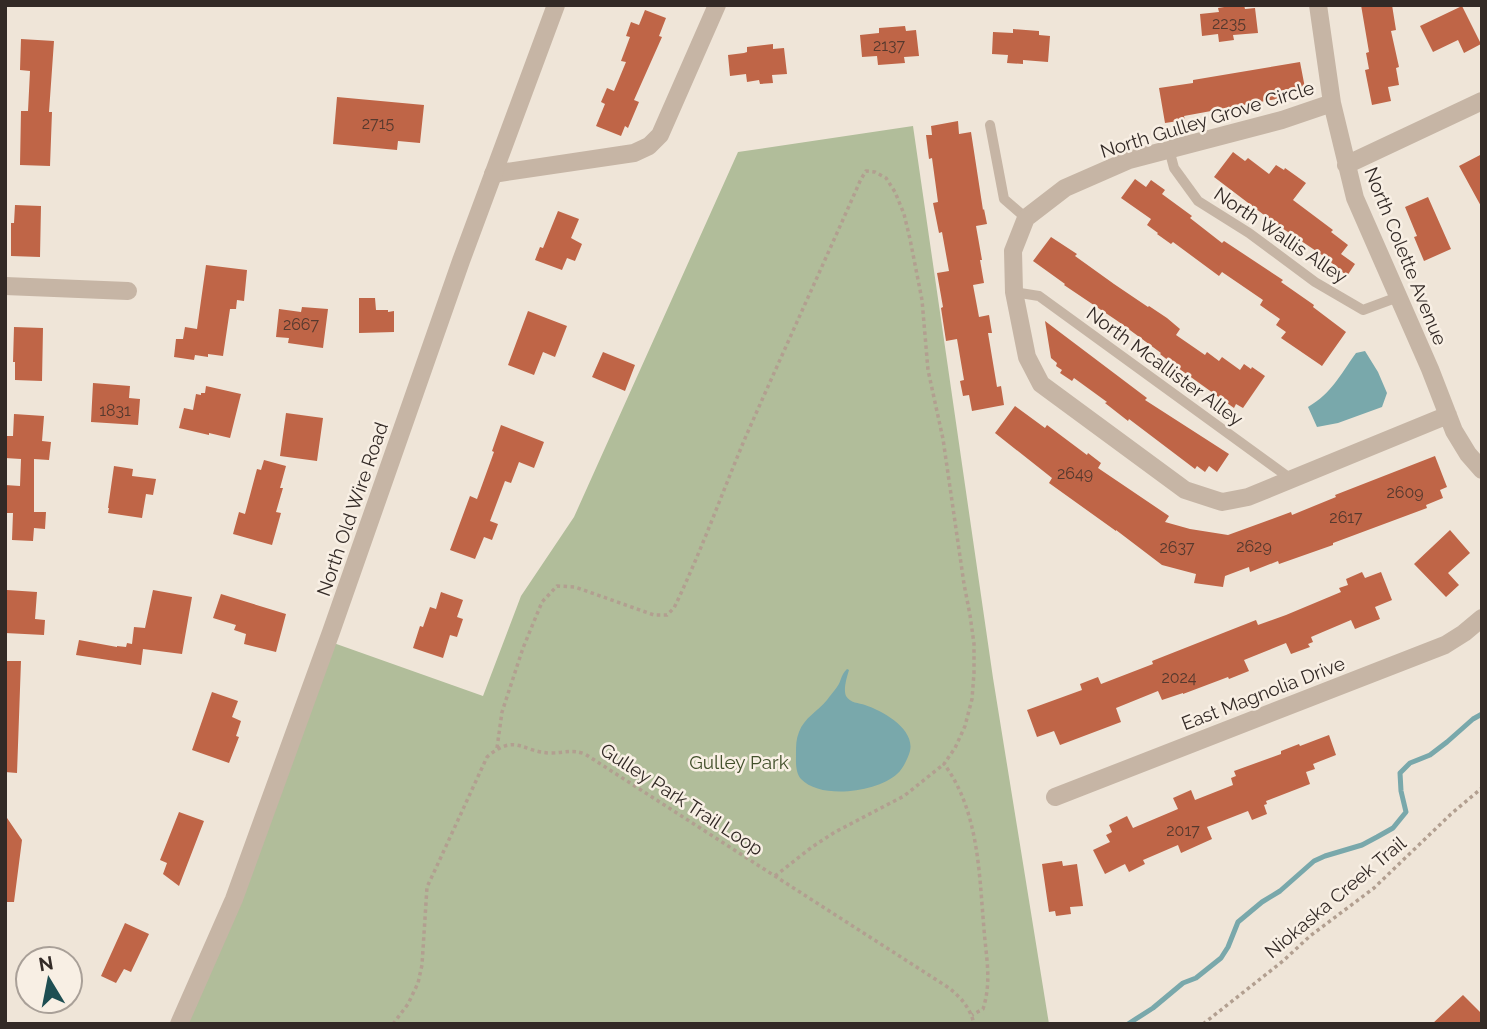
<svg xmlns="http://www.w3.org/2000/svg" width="1487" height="1029" viewBox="0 0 1487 1029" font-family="Raleway,sans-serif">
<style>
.green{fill:#b1bd9a}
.water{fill:#79a8ab}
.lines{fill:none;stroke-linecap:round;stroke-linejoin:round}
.stream{stroke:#79a8ab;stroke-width:5}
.building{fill:#bf6547}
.path{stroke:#b29f90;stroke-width:3.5;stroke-dasharray:3.5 3.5;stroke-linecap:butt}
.service{stroke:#c6b5a5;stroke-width:10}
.minor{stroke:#c6b5a5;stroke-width:18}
.tertiary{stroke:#c6b5a5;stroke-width:18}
.labels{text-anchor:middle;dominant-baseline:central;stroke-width:5;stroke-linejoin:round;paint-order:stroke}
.number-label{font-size:16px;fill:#56392e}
.street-label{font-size:19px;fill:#332a26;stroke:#f8efe4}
.park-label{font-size:19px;fill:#42502b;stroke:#f8efe4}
</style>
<rect width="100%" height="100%" fill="#efe5d8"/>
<path class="green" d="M913 126 993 678 1049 1024H179L328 641 483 696 521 596 574 517 738 152Z"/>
<path class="water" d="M1365 351 1378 372 1387 393 1382 407 1338 423 1317 427 1308 407C1332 393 1340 375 1356 353Z
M847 669 849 670C847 677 843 689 846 696 850 703 859 703 865 705 883 711 915 729 910 751 908 758 903 769 897 774 877 792 821 800 801 779 795 772 796 761 796 753 796 746 796 739 799 732 804 718 818 711 827 700 830 696 834 691 837 687 842 680 840 676 847 669Z"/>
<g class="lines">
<path class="stream" d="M1128 1024 1153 1008 1183 983 1196 978 1221 958 1228 947 1238 922 1262 902 1280 891 1314 861 1325 856 1362 845 1377 837 1393 828 1406 812 1401 791 1400 773 1410 763 1430 755 1447 742 1473 719 1482 714"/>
</g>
<path class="building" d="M1237 5H1244L1245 9 1255 8 1258 33 1233 35 1234 40 1219 42 1218 34 1202 36 1200 14 1219 12 1218 8Z
M1361 5H1392L1396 30 1391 31 1399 67 1396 68 1399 85 1388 87 1391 101 1372 105 1365 70 1369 69 1366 53 1369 52Z
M1462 6 1481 44 1464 53 1458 40 1433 52 1420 26Z
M645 10 666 18 659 36 662 37 634 100 639 102 628 128 625 126 621 136 596 126 605 104 601 102 607 88 614 91 626 62 621 61 630 37 626 36 631 22 639 25Z
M905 26 906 31 916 30 919 56 904 57 905 63 878 65 877 56 862 57 860 35 879 33V28Z
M1013 29 1039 31V35L1050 36 1048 62 1023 60V64L1007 63 1008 55 992 54 993 32 1013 33Z
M21 39 54 41 49 112H52L50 166 20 165 21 111H28L30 71 20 70Z
M773 44V49L784 48 787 74 772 75 773 83 760 84 759 80 747 82 746 74 730 76 728 55 744 53 747 52V47Z
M1300 62 1305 88 1286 90 1287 97 1184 116 1185 120 1165 123 1159 88 1193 83V80Z
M337 97 424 105 420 143 398 141 397 150 333 144Z
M958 121 959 134 971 132 983 210 984 209 987 224 976 226 982 260H980L984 283 973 285 979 317 989 315 992 333H988L997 387 1001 386 1004 405 972 411 969 395 963 396 960 381 964 380 957 339 946 341 941 308 943 307 937 273 949 271 942 232 939 233 933 203 938 202 932 158 929 159 926 135H932L931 126Z
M1233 152 1245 161 1248 158 1269 174 1276 165 1284 170 1285 168 1306 183 1293 200 1333 230 1331 232 1348 245 1341 254 1355 264 1347 276 1325 257 1276 224 1214 177Z
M1482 154V208L1459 166Z
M1135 179 1146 187 1151 180 1165 190 1162 194 1192 216 1190 218 1222 243 1224 241 1283 280 1281 282 1314 305 1313 307 1346 332 1322 366 1281 338 1286 332 1276 325 1280 319 1260 305 1263 300 1222 272 1219 276 1173 242 1171 244 1157 234 1158 233 1147 225 1151 219 1121 198Z
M1428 197 1451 249 1424 261 1414 237 1417 236 1405 207Z
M15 205 41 206 40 257 11 256V223H14Z
M558 211 579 219 571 238 582 244 575 261 567 258 562 270 535 260 540 247 543 248Z
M1051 237 1077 254 1075 256 1114 284 1148 307 1149 306 1167 318 1180 329 1176 335 1205 355 1207 352 1219 361 1222 357 1240 370 1244 364 1251 369 1252 367 1265 376 1243 408 1236 404 1234 408 1174 365 1160 354 1161 353 1119 322 1064 285 1065 284 1033 261Z
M206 265 247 270 244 301 237 300 236 309H230L223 356 208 354V357L195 355 194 360 174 357 176 339H183L185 327 197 329Z
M359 298H375L376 310H388V312L394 311V332L359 333Z
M302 307 328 309 323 348 288 343 289 338 276 337 279 309 301 312Z
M528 311 567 326 555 357 543 352 534 375 508 365Z
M1045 321 1147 398 1145 400 1229 454 1217 472 1209 466 1205 472 1197 466 1195 469 1129 419 1128 421 1105 403 1107 402 1074 378 1072 381 1060 373 1062 370 1056 366 1057 363 1051 358Z
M14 327 43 328 42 381 15 380V362H13Z
M603 352 635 365 625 391 592 377Z
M93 383 130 386 129 398 140 399 138 425 91 422Z
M206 386 241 394 230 438 209 433V435L179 428 184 408 193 410 196 394 201 395V393H205Z
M1015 406 1045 428 1047 425 1087 455 1088 453 1101 463 1098 468 1169 516 1165 522 1190 529 1228 535 1291 512 1292 515 1336 497 1335 495 1435 456 1447 487 1440 490 1443 498 1426 505 1427 508 1333 543V545L1279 564 1278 561 1250 572 1249 567 1225 576 1223 587 1194 583 1196 574 1162 565 1116 530V531L1049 483 1052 478 995 433Z
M286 413 323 418 317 461 280 456Z
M14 414 44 416 42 441 51 442 49 460 34 459V512H46L45 529 34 528 33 541 12 540 13 513H5V485L20 486 21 459 5 458V436H13Z
M501 425 544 442 534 468 519 462 511 483 505 481 490 521 498 524 492 540 484 537 475 559 450 550 470 496 477 499 494 452 492 451Z
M264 460 286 466 280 488H283L276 512 281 513 272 545 233 534 239 512 245 514 257 469 261 470Z
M114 466 133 469 132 476 156 479 153 495 146 494 142 518 108 513 109 508H108Z
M1450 530 1470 553 1448 573 1459 585 1446 597 1414 564Z
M1362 572 1365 578 1381 572 1392 600 1375 607 1380 619 1355 629 1351 620 1311 637 1313 642 1308 644 1310 647 1291 654 1286 643 1244 660 1249 671 1229 679 1228 677 1183 694V693L1162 700 1158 691 1116 708 1121 722 1060 745 1054 731 1037 737 1027 710 1082 690 1080 684 1098 677 1101 684 1153 664 1152 661 1256 620 1258 625 1286 615 1341 592 1339 588 1348 585 1346 579Z
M7 590 37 592 35 619 45 620 44 635 5 633Z
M153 590 192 597 182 654 143 649 141 665 76 655 79 640 117 647V646L126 647 127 643 132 644 134 627 145 628Z
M441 592 463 600 457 617 463 619 457 637 450 635 443 658 413 648 420 626 423 627 430 607 436 609Z
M221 594 286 614 276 652 244 644 246 634 234 630 236 625 213 618Z
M5 661H21L17 773 5 772Z
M212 692 238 701 232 717 241 721 236 736 239 737 229 763 192 750Z
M1329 735 1336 755 1313 764 1315 769 1306 772 1310 784 1266 801 1267 804 1264 805 1267 814 1252 820 1248 811 1207 827 1212 839 1181 853 1178 845 1143 860 1145 864 1129 872 1125 864 1105 874 1093 850 1110 842 1106 835 1112 832 1109 825 1127 816 1133 828 1178 809 1173 798 1191 790 1195 800 1233 785 1231 778 1236 776 1234 771 1281 754V751L1299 744 1300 746Z
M179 812 204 821 179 886 163 874 167 863 160 860Z
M5 815 22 840 14 902H5Z
M1062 861 1063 866 1077 864 1083 906 1070 907 1071 914 1056 916 1055 911 1049 912 1042 864Z
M125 923 149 934 131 972 124 969 116 983 101 976Z
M1463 995 1482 1014V1024H1432Z"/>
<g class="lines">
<path class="path" d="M497 748 502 712 523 648 542 602 557 586 575 587 654 615H667L674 608C701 552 722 493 746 436 784 350 823 265 861 179L866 171 875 172 886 178 895 192 904 214 910 239 922 300 928 370 943 439 964 584 970 615 974 644V673L972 699 965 726 955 748 944 764C979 811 979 873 984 929 986 957 992 981 983 1009L972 1015
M775 876 812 847 835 832 904 796 944 764
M393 1024 408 1004 418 983 422 965 427 887 435 870 487 757C516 732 523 753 551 753 565 753 571 749 585 754L946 986C960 996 970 1007 974 1024
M1203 1024 1283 961 1310 936 1374 888 1451 814 1482 788"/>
<path class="service" d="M990 125 1004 199 1026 218
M1169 149 1174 168 1198 201 1249 233 1315 282 1363 310 1398 297
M1014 292 1039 296 1291 479"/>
<path class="minor" d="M1318 5 1332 103 1355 198 1430 369 1454 431 1468 454 1482 470
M1332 103 1282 120 1129 160 1065 188 1026 218 1013 251 1014 292 1027 357 1041 384 1185 490 1222 502 1248 497 1448 415
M1346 165 1482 101
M493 174 634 153 649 146 660 135 717 5
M5 286 128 291
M1055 797 1445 645 1464 633 1482 618"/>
<path class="tertiary" d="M179 1024 234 899 331 632 461 261 556 5"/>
</g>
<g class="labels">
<g class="number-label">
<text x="1229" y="23">2235</text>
<text x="889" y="45">2137</text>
<text x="378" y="123">2715</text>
<text x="301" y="324">2667</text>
<text x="115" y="410">1831</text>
<text x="1075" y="473">2649</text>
<text x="1405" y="492">2609</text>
<text x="1346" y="517">2617</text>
<text x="1254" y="546">2629</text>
<text x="1177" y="547">2637</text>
<text x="1179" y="677">2024</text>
<text x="1183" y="830">2017</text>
</g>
<g class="street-label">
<text transform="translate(1207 119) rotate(-17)">North Gulley Grove Circle</text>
<text transform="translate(1281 235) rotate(34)">North Wallis Alley</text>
<text transform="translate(1406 256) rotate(68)">North Colette Avenue</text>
<text transform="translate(1165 366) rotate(36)">North Mcallister Alley</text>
<text transform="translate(352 509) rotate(-71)">North Old Wire Road</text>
<text transform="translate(1263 693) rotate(-21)">East Magnolia Drive</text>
<text transform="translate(682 799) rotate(33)">Gulley Park Trail Loop</text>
<text transform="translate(1335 897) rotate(-40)">Niokaska Creek Trail</text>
</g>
<g class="park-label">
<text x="739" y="762">Gulley Park</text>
</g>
</g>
<rect width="1487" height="1029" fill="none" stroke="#332a26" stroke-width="14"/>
<g transform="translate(49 980) rotate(350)"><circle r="33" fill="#f8efe4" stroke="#a9a098" stroke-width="2"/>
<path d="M0-5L12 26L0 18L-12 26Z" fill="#1e4e52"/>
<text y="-10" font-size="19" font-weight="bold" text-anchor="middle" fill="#332a26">N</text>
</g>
</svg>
